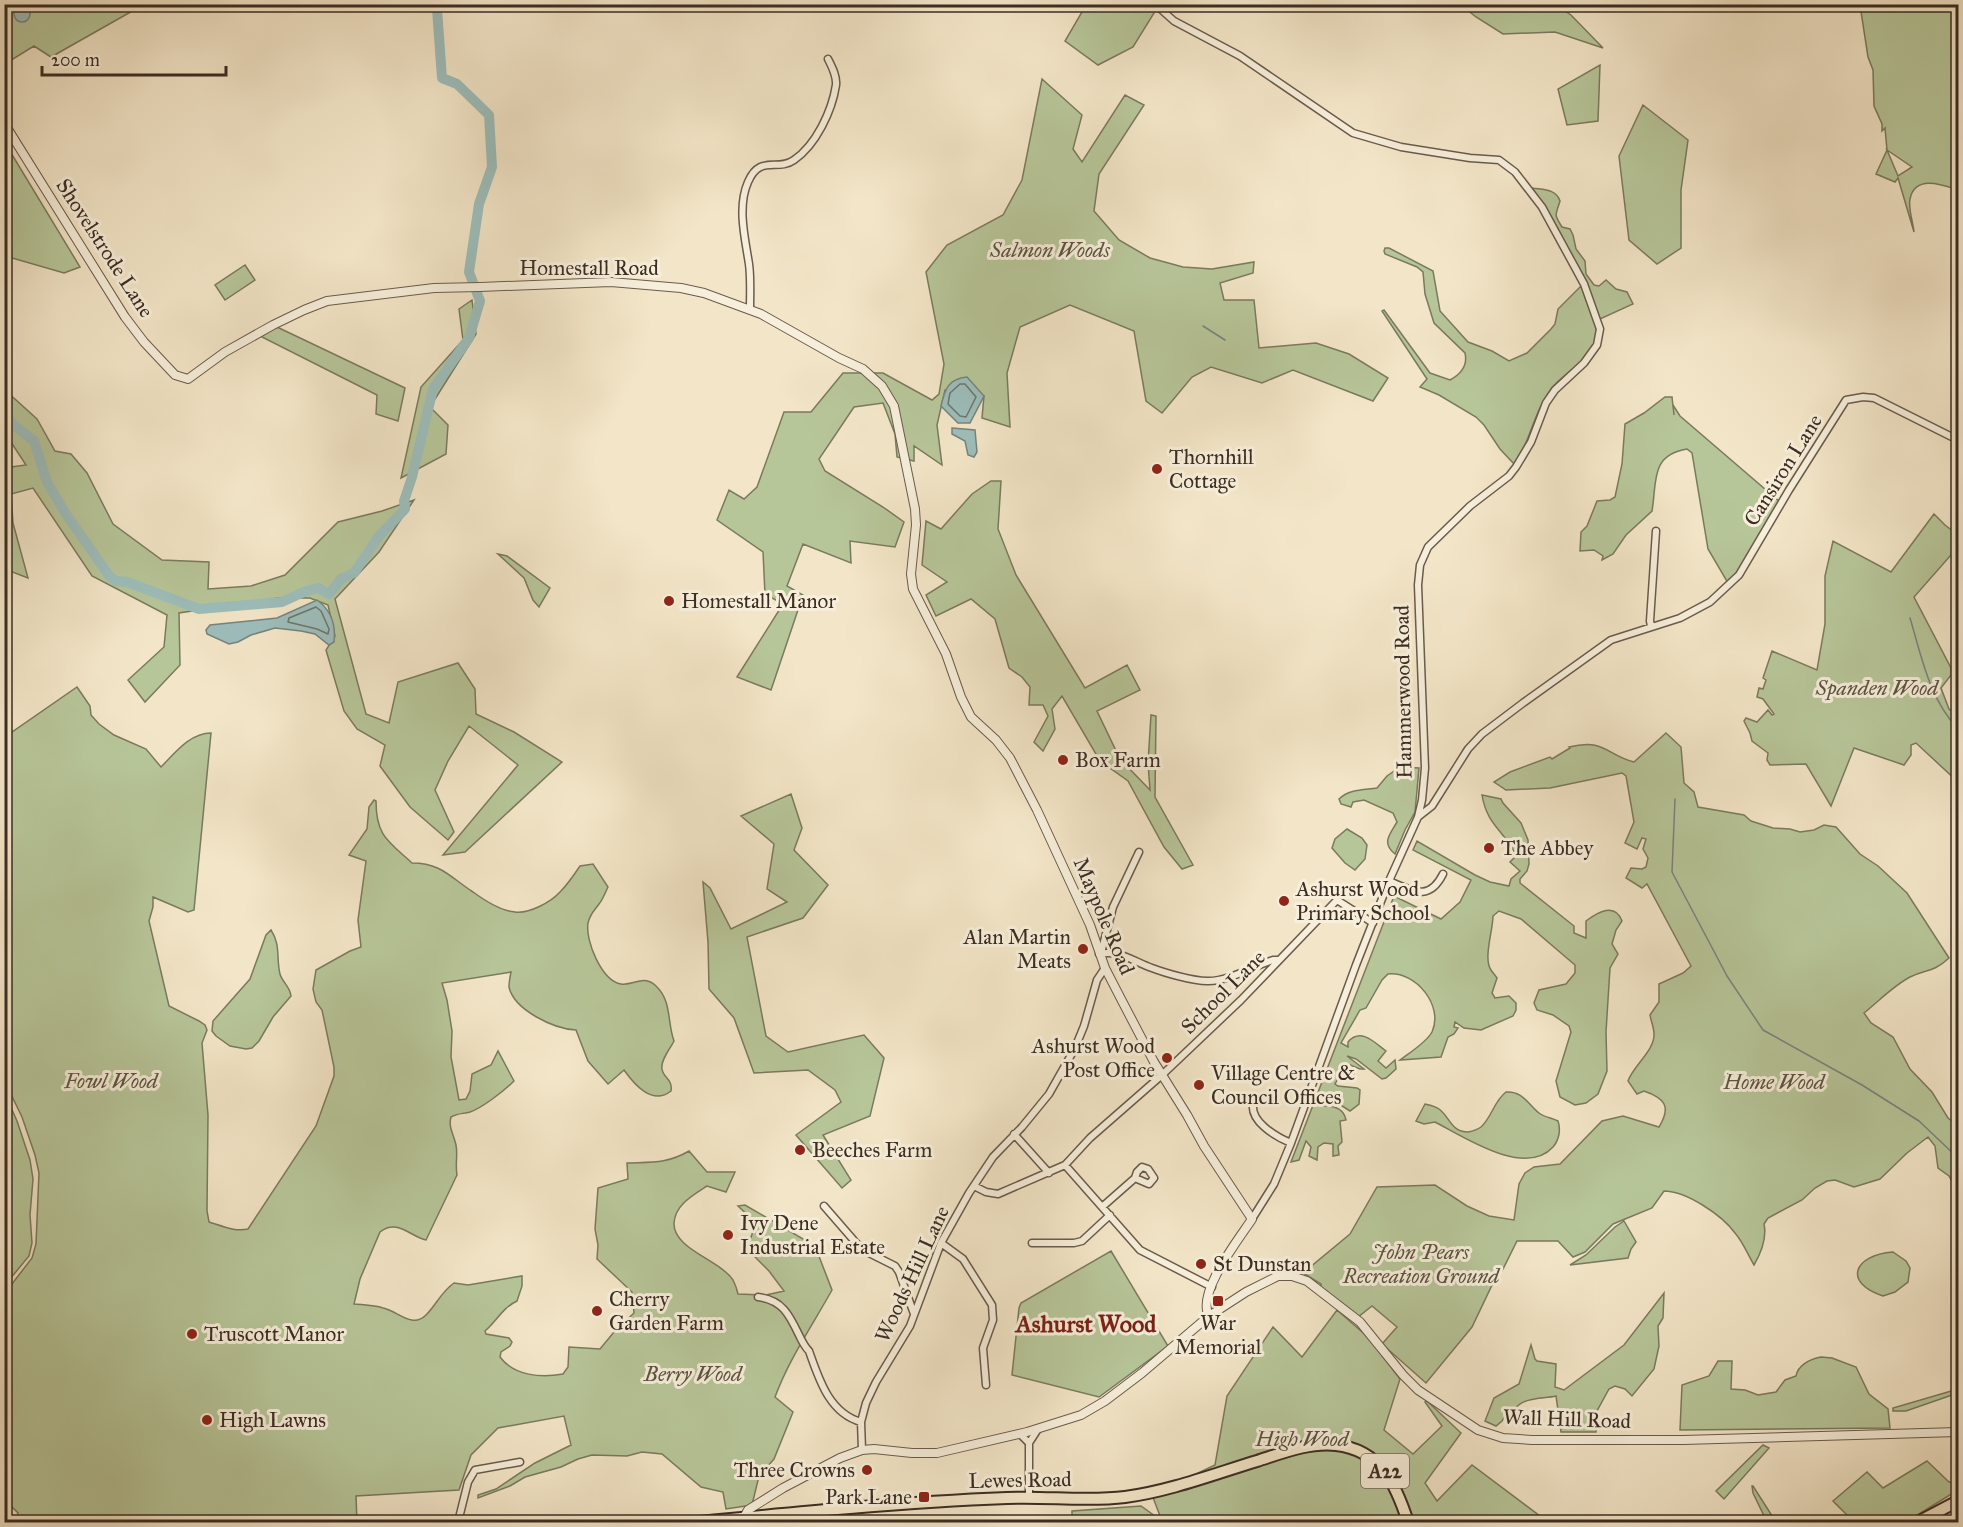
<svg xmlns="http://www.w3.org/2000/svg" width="1963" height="1527" viewBox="0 0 1963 1527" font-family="'IM FELL Great Primer',serif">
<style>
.green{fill:#b7c699;stroke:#7a7a5e;stroke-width:1.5;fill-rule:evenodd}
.water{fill:#9dbebc;stroke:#76847e;stroke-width:1.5}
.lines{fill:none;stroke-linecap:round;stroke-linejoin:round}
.shore{stroke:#6c766f;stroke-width:1.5}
.stream{stroke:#76847e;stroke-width:1.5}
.river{stroke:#9dbebc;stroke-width:10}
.minor-casing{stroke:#6a5b4c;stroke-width:9}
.tertiary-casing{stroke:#6a5b4c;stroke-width:10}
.trunk-casing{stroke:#3c2d22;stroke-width:14}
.minor{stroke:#f7efdb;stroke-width:6}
.tertiary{stroke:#f7efdb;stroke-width:8}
.trunk{stroke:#f3e6c8;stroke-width:10}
.poi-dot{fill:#8f2418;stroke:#f7efdb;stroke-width:2}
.labels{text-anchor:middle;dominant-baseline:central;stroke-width:6;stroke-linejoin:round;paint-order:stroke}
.shield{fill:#f7efdb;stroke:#74675a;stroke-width:1.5}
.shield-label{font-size:20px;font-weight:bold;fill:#3c2d22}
.street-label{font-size:21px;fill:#3c2d22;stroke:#f7efdb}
.park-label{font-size:21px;font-style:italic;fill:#5b5340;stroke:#f7efdb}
.poi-label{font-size:21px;fill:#3c2d22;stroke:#f7efdb;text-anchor:start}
.quarter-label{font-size:24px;font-weight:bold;fill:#7a1f14;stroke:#f7efdb}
</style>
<rect width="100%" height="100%" fill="#f3e6c8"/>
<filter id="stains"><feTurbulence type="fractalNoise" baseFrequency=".00333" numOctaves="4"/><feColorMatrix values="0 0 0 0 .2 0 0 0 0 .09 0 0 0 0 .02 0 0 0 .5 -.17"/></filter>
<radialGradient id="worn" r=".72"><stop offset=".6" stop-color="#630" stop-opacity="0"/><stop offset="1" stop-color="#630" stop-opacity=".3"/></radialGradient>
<path class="green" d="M5 5H143L51 57 34 46 5 64Z
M1086 5H1159L1133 47 1098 65 1065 41Z
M1461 5H1556L1571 15 1603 48 1555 32 1503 34 1476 17Z
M1860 5H1958V190C1943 185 1915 174 1910 199 1908 208 1913 222 1914 232L1898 178 1895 182 1876 174 1887 150 1885 128 1882 131V124L1874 106 1873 70 1868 57ZM1887 150 1912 167 1898 176Z
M1600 65 1598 121 1567 125 1558 89Z
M1042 79 1082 115 1073 149 1082 162 1125 95 1144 105 1099 174 1094 211 1119 240 1150 258 1183 267 1212 269 1254 262 1253 273 1220 283 1224 300H1254L1259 348 1316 343 1349 354 1388 378 1373 401 1293 370 1262 383 1211 367 1192 377 1162 413 1146 401 1134 331 1070 305 1020 327 1007 373 1010 427 982 418 984 396 945 390 937 425 942 465 914 446V461L897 457 895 434 883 403 854 407 819 459 825 471 883 507 904 522 895 547 850 541 851 563 803 544 787 586 803 595 771 690 737 677 783 604 765 594 763 552 717 520 729 490 744 499 757 487 784 412H811L843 373H883L932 400 939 394 944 364 926 272 947 245 1003 215 1022 180Z
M1643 105 1688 140 1681 190V248L1657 264 1629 240 1619 156Z
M4 143H5L80 267 64 273 5 256Z
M1532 188C1544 190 1556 189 1560 201 1556 215 1553 213 1562 227L1570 229 1573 235 1576 249 1585 261 1586 274 1594 285 1599 286 1606 280 1616 289 1627 292 1633 304 1600 319 1586 282Z
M1385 248H1389L1433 271 1440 311 1468 342 1492 351 1509 361 1527 353 1551 329 1555 324 1558 309 1580 287 1583 288C1589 304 1601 325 1595 342 1589 362 1563 373 1551 389 1534 412 1530 441 1515 465L1500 449 1484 425 1476 417 1439 395 1420 387 1427 379 1382 311 1384 310 1430 373 1450 380C1461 374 1468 366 1465 353L1434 323 1425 294 1423 272 1417 267 1385 254 1384 251Z
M245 265 255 280 225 300 215 285Z
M472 300 476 334 430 407 448 425 446 454 401 478 421 387 463 340 459 309Z
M277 327 405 388 398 421 376 414 377 395 260 336Z
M5 390 37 419 55 451 71 454 87 473 113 524 162 560 209 562 208 589 251 586 285 575 338 522 382 511 414 500 379 552 335 599 366 714 389 723 398 682 458 663 475 689 476 714 514 732 562 762 465 852 443 855 518 765 469 726 448 761 435 790 454 832 448 840 410 807 380 766 385 745 357 729 344 711 326 650 335 636 328 605 310 598H278L179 613 180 665 145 702 128 680 164 647 167 615 92 576 33 488 11 494 13 523 28 578 7 570 4 565V468L26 465 5 433Z
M1665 397H1672L1674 415 1673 405 1680 416 1780 502 1737 574 1728 583 1708 549 1692 453 1687 449C1650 455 1657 482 1652 511L1626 535 1613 554 1602 560 1603 556 1594 550 1580 551 1581 532 1587 526 1597 501 1610 500 1615 497 1622 464 1625 424 1644 413Z
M991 481H1001L998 529 1016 575 1085 688 1127 665 1140 690 1097 711 1120 759 1150 790 1148 763 1151 715 1156 716 1155 797 1193 865 1182 869 1164 847 1128 781 1100 761 1062 696 1052 709 1055 729 1043 751 1034 742 1048 716 1043 705H1029L1030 687 1022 677 1009 668 995 619 971 599 936 616 926 595 947 582 922 565 926 521 941 529 972 494Z
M1934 514 1945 525 1958 535V547L1914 597 1951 668V675L1941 688 1949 709 1958 717V782L1916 743 1911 745V755L1904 765 1854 748 1831 806 1806 764 1770 765 1767 760 1768 753 1752 741 1750 733 1744 721 1746 718 1757 722 1768 710 1772 715 1774 714 1763 699 1757 697 1759 688 1763 689 1766 680 1763 678 1772 651 1817 670 1825 624V576L1833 541 1891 572Z
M498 554 507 556 550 588 539 607 533 600 524 578Z
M77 687 90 706 91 715 99 724 114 735 146 749 161 767C175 753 190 733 211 733L194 910 188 912 153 897V907L149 921 169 1006 199 1021 205 1025 207 1030 202 1043 208 1115 207 1211 209 1222C222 1226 235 1232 248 1229L316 1126 334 1076V1067L322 1010 316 1002 313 989 316 970 350 951 361 947 358 920 366 861 349 855 367 829 369 807 374 800 376 801C376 836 388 841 412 863 441 863 450 877 473 892 484 900 501 911 515 912 529 914 551 902 560 892 568 884 574 875 580 866L593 864 608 887C605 893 603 899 599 904 594 911 590 914 588 923 585 941 602 981 621 984 634 986 643 974 656 986 672 1001 667 1022 674 1041 670 1049 660 1061 662 1069 663 1078 673 1079 671 1091 652 1106 634 1084 624 1070L608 1084 588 1061 576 1030C554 1029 514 1010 509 987 509 983 510 977 511 972L442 983 447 1000 452 1031 451 1057 459 1100 466 1099 470 1091 472 1074 491 1065 498 1051 514 1081C504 1091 482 1108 470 1112 463 1114 458 1113 451 1117 448 1127 454 1135 456 1145 458 1155 455 1164 457 1175L426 1240C411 1237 397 1218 380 1232L360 1279 354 1304C364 1305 374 1305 383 1308 398 1311 412 1329 426 1315 436 1305 442 1291 454 1283L468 1285 522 1276V1286L517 1301C502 1308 497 1321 485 1331L486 1334 509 1338 512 1342 510 1346 501 1352 500 1357C514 1376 541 1378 563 1374L568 1367 569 1347 600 1349 614 1332 634 1313 632 1292 597 1259 598 1245 595 1229 598 1188 628 1179 627 1163C651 1162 667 1164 689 1151L707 1172H735L726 1192 707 1186C693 1195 675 1205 674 1223 673 1249 720 1260 733 1280 735 1284 737 1289 738 1294L766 1295 784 1291 769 1271 750 1252V1240L756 1223 738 1206 745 1205 815 1246 832 1290C812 1326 789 1359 775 1397L793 1412 774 1459 759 1476 752 1505 726 1509 723 1492 701 1487 662 1454 642 1452 627 1456 592 1455 578 1459 561 1467 525 1477 510 1486 478 1498V1495L496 1489 535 1463 571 1445 564 1416 498 1428 471 1455 459 1490 356 1496 357 1522H14L18 1513 4 1499 5 1293 32 1258 36 1244 39 1173 35 1155 22 1117 5 1082V737Z
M1666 733 1681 747 1684 783 1694 792 1698 807 1744 815 1751 821 1773 828 1790 829 1800 832 1814 830 1824 825 1836 827 1860 854 1878 866 1907 893 1949 958C1933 973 1926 969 1910 977 1893 986 1879 1001 1864 1013L1871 1023 1893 1037 1910 1069 1932 1092 1948 1118 1958 1126V1193L1949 1176 1938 1168 1935 1146 1928 1137 1907 1153 1880 1179 1854 1187 1835 1180 1827 1181 1815 1188 1802 1200 1768 1218 1764 1224C1767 1238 1761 1253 1754 1265 1748 1255 1743 1242 1735 1233 1722 1215 1686 1191 1664 1191L1652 1208 1613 1224 1585 1252 1573 1257 1558 1241H1517L1503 1269 1494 1281 1472 1327 1426 1383 1382 1344 1397 1327 1372 1306 1358 1317 1321 1289V1284L1303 1273 1350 1234 1377 1187 1435 1185 1467 1206 1489 1216 1514 1220 1519 1184 1525 1173 1534 1167 1560 1164 1602 1121 1623 1116 1659 1127C1672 1106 1664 1098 1644 1091L1637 1094 1628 1081C1633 1066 1655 1050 1654 1034 1654 1028 1651 1021 1650 1015L1659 1002V984L1683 973 1691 966 1647 884 1642 888 1626 878 1631 868 1642 869 1646 867 1648 858 1643 849 1646 839 1642 838 1637 849 1625 843 1634 822 1626 776 1622 773 1550 788 1506 790 1494 782 1510 772 1550 757 1552 759 1570 748 1569 747C1605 738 1606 755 1634 762Z
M1400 767 1419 768 1415 812 1405 830 1395 854C1381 843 1390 834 1397 822L1393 813 1364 800 1353 802 1351 807 1341 804 1339 799C1349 789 1364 790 1377 788L1387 776Z
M791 794 802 828 794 850 828 885 803 918 747 937 766 1036 788 1052 864 1035 884 1058 870 1116 823 1135 851 1180 842 1188 796 1135 841 1102 835 1090 808 1070 754 1073 734 1018 709 989 708 942 703 882 710 888 731 929 787 902 767 889 774 844 741 816Z
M1482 795 1501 799 1503 803 1521 823 1528 840 1529 864 1527 871 1520 879V883L1574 926V933L1586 938V921C1598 912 1615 902 1622 921L1616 930 1612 944 1618 954 1610 968 1606 1032 1607 1071 1598 1094 1586 1103 1575 1105 1560 1097 1556 1081 1571 1032 1569 1026 1553 1015 1537 1010 1534 1003 1539 990 1566 984 1575 973V965L1521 919 1499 911 1493 916C1493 930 1483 959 1491 970 1493 973 1495 975 1497 978L1492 993 1495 998 1509 996 1516 1003V1010L1513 1016 1481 1030 1464 1028 1455 1022 1454 1027 1458 1028 1454 1034 1448 1037 1441 1057 1400 1060C1409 1053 1426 1043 1432 1032 1444 1006 1416 971 1388 974L1382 980 1366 1008 1360 1010 1341 1043 1348 1047V1042C1361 1027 1375 1043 1386 1051L1378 1061 1386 1068 1395 1060 1396 1069 1386 1078 1382 1079 1356 1059 1347 1056 1364 1069H1360L1348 1064V1068L1354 1071V1074L1339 1077 1335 1084 1338 1086 1357 1088 1360 1090 1359 1104 1350 1111 1336 1102 1326 1101 1325 1106C1335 1106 1344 1109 1346 1120L1340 1121 1342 1142 1338 1146 1339 1155 1333 1156V1144L1324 1143 1318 1147 1317 1160 1309 1156 1311 1147 1306 1141 1299 1160 1291 1162 1394 896 1441 919 1460 902 1471 880 1413 850 1417 841 1475 875 1490 882 1509 886 1511 879 1520 871 1510 862 1515 857V853C1503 830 1487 825 1482 795Z
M1347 829 1362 838 1367 845 1365 859 1355 870 1345 863 1332 848 1335 839Z
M271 930C281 945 276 958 280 974 282 982 290 986 291 996L273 1017 259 1041 252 1048 246 1049 230 1046 216 1036 212 1031 213 1021 250 979 266 935Z
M1506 1092C1523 1091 1528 1104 1539 1113 1544 1117 1552 1118 1558 1121 1561 1130 1559 1140 1553 1147 1525 1178 1464 1137 1435 1122L1424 1124 1416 1121 1425 1104C1429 1105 1435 1106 1439 1109 1450 1117 1451 1132 1468 1132 1473 1131 1477 1130 1481 1127 1492 1117 1494 1101 1506 1092Z
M5 1094 17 1121 30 1160 33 1179 30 1215 32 1243 29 1256 5 1285Z
M1624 1221 1636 1242 1631 1249 1628 1258 1570 1265 1586 1255 1615 1227Z
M1111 1251 1168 1346 1099 1397 1012 1375 1019 1308 1021 1303Z
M1893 1252 1906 1261 1910 1268 1908 1282 1895 1292 1883 1296C1843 1283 1853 1255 1893 1252Z
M1664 1293 1663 1318 1658 1326 1659 1346 1654 1369 1632 1396 1625 1389 1615 1386 1609 1389 1597 1411 1596 1432H1561L1556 1396C1543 1399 1524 1397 1516 1408L1508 1410 1502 1421 1496 1426 1485 1421 1494 1398 1519 1384 1531 1345 1535 1359 1537 1361 1556 1364 1555 1387 1564 1390 1624 1345Z
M1337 1310 1369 1338 1400 1379 1384 1430 1413 1454 1442 1426 1425 1402 1427 1401 1461 1433 1425 1483 1437 1501 1472 1465 1548 1522H1492L1486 1519 1485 1522H1072V1511L1141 1506 1162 1521 1152 1495 1215 1465 1227 1396 1273 1327 1302 1357Z
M1821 1357 1832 1358 1856 1367 1869 1394 1888 1409 1890 1428 1680 1430 1682 1385 1709 1376 1718 1361H1732L1731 1389 1745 1390 1758 1395 1776 1392 1785 1380 1796 1376C1798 1365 1810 1359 1821 1357Z
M1958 1389V1393L1906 1411H1893V1408Z
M1763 1445 1769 1448 1724 1499 1716 1491Z
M1927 1461 1949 1482 1958 1481V1490L1906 1522H1854L1833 1501 1867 1472 1883 1488Z
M1752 1486H1753L1776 1522H1767L1753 1493Z"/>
<path class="water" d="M14 14a8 8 0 1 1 16 0a8 8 0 1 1-16 0Z
M967 377 984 396 970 423H958L941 406C945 389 948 379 967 377Z
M952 428 975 430 977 452 974 457 968 455 965 441 952 434Z
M317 600C331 610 336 625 334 642L329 645 315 634 301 631 275 628 251 635 238 642 229 644 207 634 206 630 210 625 277 618Z"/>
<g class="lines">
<path class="shore" d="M960 384H965L976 397 966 417 960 416 948 404 950 393Z
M316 607 321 611 329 629 328 634 317 629 288 622 289 618Z"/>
<path class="stream" d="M1203 326 1225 340
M1910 618C1922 658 1929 698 1958 729
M1675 799 1672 872 1727 976 1763 1030 1862 1085 1919 1121 1958 1158"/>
<path class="river" d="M4 413 14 425 34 441 47 482 66 514 110 577 116 581 127 582 199 609 282 602 306 591 318 588 329 594 342 578 354 573 379 536 405 509 404 501 412 477 433 389 469 338 480 301 469 272 479 204 492 167 489 115 457 84 442 78 437 9 438 4"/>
<g class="minor-casing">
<path id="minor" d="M1155 4 1174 21 1240 56 1353 133 1401 147 1470 158 1499 160 1515 172 1542 207 1584 284 1600 329 1597 345 1584 363 1555 390 1546 403 1531 442 1516 467 1509 476 1470 506 1428 547 1420 565 1418 585 1425 768 1422 800 1418 817 1389 881 1356 965 1291 1143 1274 1184 1252 1219
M750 310C750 295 751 279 749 264 745 238 737 207 748 182 760 154 777 172 794 160 816 145 832 111 836 85 837 76 832 67 828 59
M1651 626 1650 621 1656 531
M1418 817 1432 806 1468 749 1482 734 1523 703 1611 640 1680 618 1710 602 1739 575 1789 490 1846 400 1863 397 1874 398 1958 440
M1389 881C1413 891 1429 902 1443 874
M1101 953 1113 907 1139 852
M1099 954C1119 949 1134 962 1152 968 1165 973 1193 981 1207 981 1227 982 1254 966 1273 960H1278
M1254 1101C1247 1120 1276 1137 1291 1143
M1014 1134 1049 1173
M1065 1165 1140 1250 1212 1287
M974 1186 986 1192 998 1194 1065 1165 1090 1138 1162 1075 1241 1000 1337 900 1373 923
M824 1206 857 1244 865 1251 895 1266 899 1272 914 1314
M1102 1207 1135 1178 1137 1172 1142 1167 1148 1169 1154 1178 1149 1184 1135 1178
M941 1243 963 1259 992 1305 993 1320 983 1348 986 1385
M1032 1243H1074L1082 1241 1110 1215
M758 1297C782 1300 789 1314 799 1335 802 1341 804 1346 809 1351 819 1379 829 1413 861 1422
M1020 1434 1029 1443 1038 1429
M862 1450 861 1422 866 1403 876 1382 910 1326 941 1243 969 1193 993 1157 1022 1127 1049 1094 1075 1048 1084 1026 1097 980 1105 968
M1029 1497V1443
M458 1522 468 1482 475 1470 520 1462"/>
</g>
<g class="tertiary-casing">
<path id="tertiary" d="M4 123 125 317 144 342 175 375 188 379 225 352 273 325 304 310 327 301 434 288 480 287 611 282 681 288 704 293 761 314 839 358 863 369 882 386 894 406 915 509 916 525 911 574 913 589 946 654 961 697 971 717 996 740 1010 758 1037 810 1090 925 1105 968 1121 999 1154 1062 1187 1115 1204 1146 1252 1219C1239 1239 1196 1293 1209 1316
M744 1517 748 1510 783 1488 840 1458 862 1450 874 1449 912 1453H937L1027 1432 1081 1415 1105 1401 1142 1373 1209 1316 1246 1292 1278 1276H1292L1307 1281 1360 1322 1403 1375 1418 1390 1478 1430 1503 1438 1532 1440H1683L1958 1432"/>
</g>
<g class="trunk-casing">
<path id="trunk" d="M699 1522C801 1512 904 1502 1007 1498 1046 1496 1087 1502 1125 1497 1170 1491 1214 1474 1257 1461 1282 1453 1309 1442 1336 1445 1381 1450 1396 1485 1408 1522
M1918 1522 1958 1501"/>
</g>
<use href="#minor" class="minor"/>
<use href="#tertiary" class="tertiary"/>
<use href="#trunk" class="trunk"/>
</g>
<g class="poi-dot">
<circle cx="1157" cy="469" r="6"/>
<circle cx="669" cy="601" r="6"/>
<circle cx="1063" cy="760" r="6"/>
<circle cx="1489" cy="848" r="6"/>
<circle cx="1284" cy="901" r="6"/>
<circle cx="1083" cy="949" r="6"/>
<circle cx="1167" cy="1058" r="6"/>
<circle cx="1199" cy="1085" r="6"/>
<circle cx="800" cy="1150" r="6"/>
<circle cx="728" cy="1235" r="6"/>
<circle cx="1201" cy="1264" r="6"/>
<rect x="1212" y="1295" width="12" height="12" rx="3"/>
<circle cx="597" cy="1311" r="6"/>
<circle cx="192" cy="1334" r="6"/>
<circle cx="207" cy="1420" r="6"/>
<circle cx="867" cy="1470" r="6"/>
<rect x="918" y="1491" width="12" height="12" rx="3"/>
</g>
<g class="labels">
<rect class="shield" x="1361" y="1454" width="48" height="34" rx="4.5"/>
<g class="shield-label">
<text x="1385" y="1471">A22</text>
</g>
<g class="street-label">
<text transform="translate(105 248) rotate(57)">Shovelstrode Lane</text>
<text x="589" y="268">Homestall Road</text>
<text transform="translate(1783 470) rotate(-58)">Cansiron Lane</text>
<text transform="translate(1403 692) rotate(-91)">Hammerwood Road</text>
<text transform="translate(1104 916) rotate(67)">Maypole Road</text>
<text transform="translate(1223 992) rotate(-45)">School Lane</text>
<text transform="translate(912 1274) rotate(-65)">Woods Hill Lane</text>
<text transform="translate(1567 1419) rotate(2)">Wall Hill Road</text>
<text transform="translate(1020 1480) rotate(-1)">Lewes Road</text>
</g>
<g class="park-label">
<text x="1050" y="250">Salmon Woods</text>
<text x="1877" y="688">Spanden Wood</text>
<text x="111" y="1081">Fowl Wood</text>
<text x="1774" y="1082">Home Wood</text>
<text x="1421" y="1252">John Pears<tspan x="1421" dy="24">Recreation Ground</tspan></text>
<text x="693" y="1374">Berry Wood</text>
<text x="1302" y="1439">High Wood</text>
</g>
<g class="poi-label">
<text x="1169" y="457">Thornhill<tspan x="1169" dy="24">Cottage</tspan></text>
<text x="681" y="601">Homestall Manor</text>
<text x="1075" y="760">Box Farm</text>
<text x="1501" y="848">The Abbey</text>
<text x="1296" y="889">Ashurst Wood<tspan x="1296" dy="24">Primary School</tspan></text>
<text x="1071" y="937" text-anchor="end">Alan Martin<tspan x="1071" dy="24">Meats</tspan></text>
<text x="1155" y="1046" text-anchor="end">Ashurst Wood<tspan x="1155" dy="24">Post Office</tspan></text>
<text x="1211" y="1073">Village Centre &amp;<tspan x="1211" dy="24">Council Offices</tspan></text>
<text x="812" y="1150">Beeches Farm</text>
<text x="740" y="1223">Ivy Dene<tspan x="740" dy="24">Industrial Estate</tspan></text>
<text x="1213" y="1264">St Dunstan</text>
<text x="609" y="1299">Cherry<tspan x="609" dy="24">Garden Farm</tspan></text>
<text x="1218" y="1323" text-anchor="middle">War<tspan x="1218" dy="24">Memorial</tspan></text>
<text x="204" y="1334">Truscott Manor</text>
<text x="219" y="1420">High Lawns</text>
<text x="855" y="1470" text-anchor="end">Three Crowns</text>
<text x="912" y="1497" text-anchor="end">Park Lane</text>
</g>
<g class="quarter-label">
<text x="1086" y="1324">Ashurst Wood</text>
</g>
</g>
<rect width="1963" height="1527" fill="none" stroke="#f3e6c8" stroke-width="24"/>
<rect x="6" y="6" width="1951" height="1515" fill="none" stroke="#3c2d22" stroke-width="3"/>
<rect x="12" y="12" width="1939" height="1503" fill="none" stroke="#3c2d22" stroke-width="1.5"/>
<path d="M42 66v9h184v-9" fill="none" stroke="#3c2d22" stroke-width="3"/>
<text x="51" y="66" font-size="18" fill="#3c2d22" stroke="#f7efdb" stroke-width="4.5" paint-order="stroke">200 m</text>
<rect width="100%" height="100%" filter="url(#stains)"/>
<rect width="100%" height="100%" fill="url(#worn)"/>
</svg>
